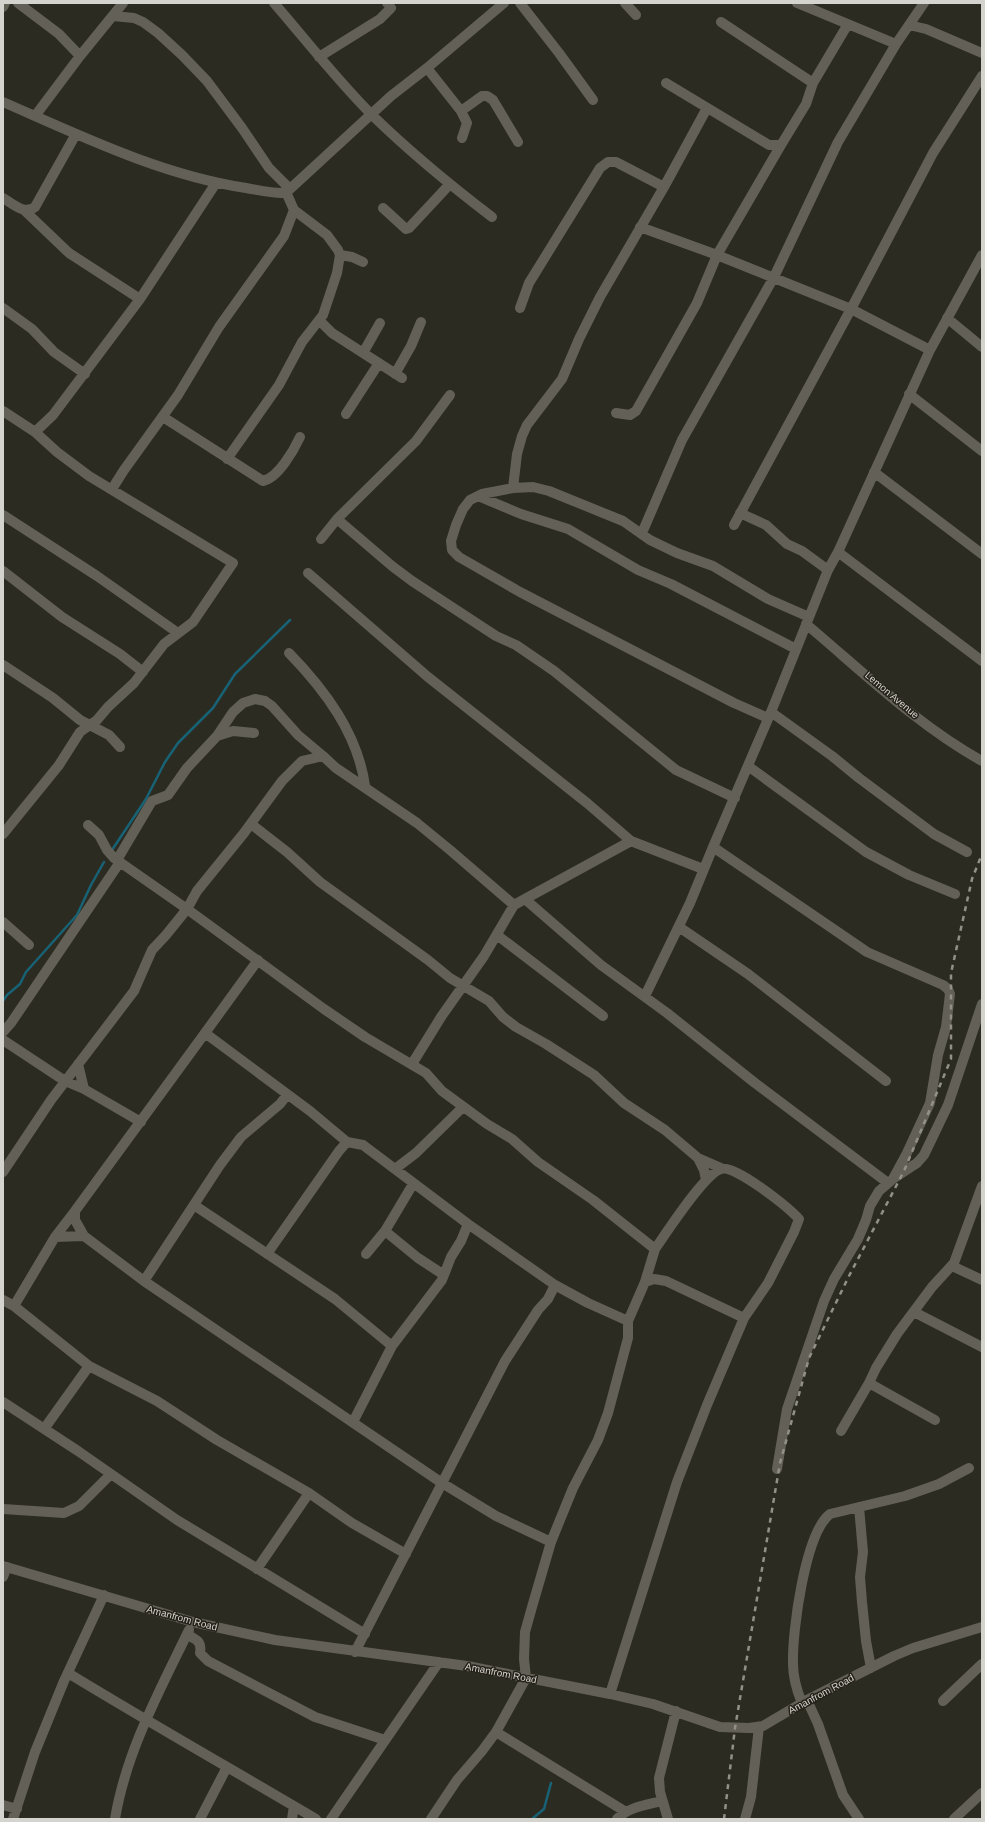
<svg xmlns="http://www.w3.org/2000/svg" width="985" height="1822" viewBox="0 0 985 1822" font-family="Helvetica,sans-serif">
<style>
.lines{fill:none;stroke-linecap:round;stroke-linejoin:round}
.stream{stroke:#186276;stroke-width:2.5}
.minor{stroke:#636157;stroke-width:10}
.rail{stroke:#929088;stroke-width:2.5;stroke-dasharray:5 5;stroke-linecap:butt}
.labels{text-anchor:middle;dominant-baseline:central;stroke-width:3;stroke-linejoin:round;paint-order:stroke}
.street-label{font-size:10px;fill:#d5d3cd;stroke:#232118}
</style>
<rect width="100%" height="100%" fill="#2c2b21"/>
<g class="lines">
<path class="stream" d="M112 850 146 799 165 762 178 743 213 708 235 674 290 620
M3 1001 7 995 20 984 26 972 77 915 91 885 104 862
M532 1819 544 1809 551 1783"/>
<path class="minor" d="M18 3 59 34 80 56
M274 3C306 40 337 80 372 115 410 152 450 185 492 217
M520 3 559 53 593 100
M625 3 636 15
M797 3 896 44 909 25 926 29 982 53
M3 7 5 3
M113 16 134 18 143 22 158 33 182 55 207 81 242 128 269 168 290 189
M721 22 813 83
M909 25 924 3
M319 57 380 19 391 8 387 3
M427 68 461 111 467 123 462 138
M666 83 769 145H781L806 104 813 83 848 24
M3 102C81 136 161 175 246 188 258 190 270 193 282 193L290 189 391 96 427 68 504 3
M461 111 482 96H487L493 100 518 142
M35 116 80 56 123 3
M3 198C13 204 24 215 35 207L76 134
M383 208 406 229 409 228 449 185
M25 211 69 253 140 299
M640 227 717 255 851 309 930 350
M340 255 352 257 363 262
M3 308 32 329 54 352 85 374
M520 308 529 283 600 168 608 162H616L664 187
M947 318 982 347
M320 321 332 333 402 378
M363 353 380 323
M395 374 411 346 421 322
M909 394 982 451
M3 411 35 432
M616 413 630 415 636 411 697 303 717 255 781 145
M346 414 379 363
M163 417 263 481C278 478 294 450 300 437
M227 459 279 385 302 342 323 315 337 273 340 255 338 250 327 235 294 210
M874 472 982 554
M513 488 517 454 522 436 527 425 562 379 579 339 600 297 664 187 707 108
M112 489 124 470 178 395 219 327 284 236 294 210 286 192
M478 496 521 514 568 529 638 570 671 584 796 649
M740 513 766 525 787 544 802 551 828 570
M3 515 97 576 178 633
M337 519 392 566 412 581 496 636 516 645 554 671 676 770 735 798
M734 525 851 309 933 153 982 76
M642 533 682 440 774 277 838 142 896 44
M321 539 337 519 416 441 450 395
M838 552 982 661
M3 571 62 617 120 654 143 672
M308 573 428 677 587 803 631 841
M806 624C862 671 917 725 982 761
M289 653C325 690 358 734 365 786
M3 665 53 698 80 720 109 735 120 747
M771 712 832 756 859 778 934 834 967 852
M768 718 734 703 520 592 459 557 452 550 451 541 456 525 463 509 470 500 482 494 513 488 533 487 549 491 623 521 650 540 677 553 713 566 768 599 809 617
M217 736 233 731 254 733
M748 766 866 852 909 875 955 894
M251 824 287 852 320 882 428 960 450 978 489 1001 503 1017 516 1027 546 1044 594 1075 624 1103 665 1130 698 1158 704 1170 706 1180
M3 834 59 765 80 732 97 720 108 707 134 683 164 644 193 622 233 563 89 476 57 452 35 432 53 415 140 299 216 183
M713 847 867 952 943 985 948 989 950 994 946 1027 938 1055 930 1103 906 1155 893 1179 879 1191 870 1206 866 1220 858 1239 834 1279 824 1301 787 1409 777 1469
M117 860 152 801 168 795 187 768 217 736 233 712 243 703 255 699 265 701 272 706 298 735 323 756
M526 900 601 965 667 1013 755 1083 888 1183
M3 922 29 945
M679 927 748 974 886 1081
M497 935 603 1016
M645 996 690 903 713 847 771 712 828 570 838 552 930 350 982 255
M3 1032 11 1023 120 862
M205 1033 258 960
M3 1040 65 1081 84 1089 141 1122
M78 1064 84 1089
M412 1064 441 1017 484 956 514 905 631 841 703 869
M698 1158 721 1168
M395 1169 416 1153 463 1107
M3 1172 51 1100 134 991 152 950 166 935 187 909 114 858 107 850 99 835 88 825
M894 1178 917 1163 924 1155 948 1105 982 1004
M194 1205 335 1299 392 1346
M75 1211V1220L84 1236 144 1281 442 1483 496 1516 551 1542
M385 1231 418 1258 444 1275
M55 1237 84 1236
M267 1254 339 1151 347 1142 363 1145 468 1224 555 1285 588 1303 628 1321 645 1282 655 1249 593 1200 538 1162 512 1139 487 1124 442 1091 426 1073 365 1037 324 1009 187 909 197 891 244 833 282 781 302 761 323 756 336 768 417 823 450 850 514 905
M366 1254 385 1231 413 1184
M952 1266 982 1280
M144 1281 220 1165 241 1137 280 1104 287 1095
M645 1282 654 1279 666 1281 744 1318
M3 1300 14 1306 89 1366 157 1401 217 1440 309 1493 352 1523 406 1554
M14 1306 55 1237 75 1211 205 1033 310 1111 347 1142
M914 1312 982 1347
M869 1383 935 1420
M3 1402 78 1451 177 1520 365 1634
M353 1422 392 1346 442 1280 451 1257 461 1241 468 1224
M44 1429 89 1366
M841 1431 869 1383 876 1368 897 1334 932 1287 954 1263 982 1186
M859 1507 863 1552 860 1577 862 1602 866 1641 871 1668
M3 1509 64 1513 79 1506 111 1474
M3 1566 193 1622 275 1640 467 1666 610 1694 653 1704 720 1727 749 1728 763 1726 807 1700 894 1656 913 1648 982 1627
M257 1569 309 1493
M3 1577 7 1567
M187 1635C196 1639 202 1641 200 1653L208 1661 315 1717 385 1740
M355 1652 505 1361 538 1310 548 1299 555 1285
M68 1673C150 1723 233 1770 316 1819
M610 1694 677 1482 707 1405 744 1318 768 1283 794 1232 799 1219C789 1208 735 1164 721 1169 704 1174 667 1232 655 1249
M807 1700 818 1724 843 1795 859 1819
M943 1701 982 1664
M802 1703C797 1691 793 1677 793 1664 792 1632 805 1533 830 1514L905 1496 939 1484 969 1468
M496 1732 626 1812
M3 1805 17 1809
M13 1819 35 1752 64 1681 104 1595
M115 1819C126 1752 160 1690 189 1630
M200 1819 227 1767
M292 1819 294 1806
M331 1819 439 1662
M431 1819 457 1780 482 1751 496 1732 526 1678 524 1659 525 1632 532 1607 551 1542 573 1488 598 1440 608 1413 628 1338V1321
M617 1819C628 1807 647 1805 662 1801
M668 1819 660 1792 659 1778 676 1711
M745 1819 751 1797 759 1727
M954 1819 982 1793"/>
<path class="rail" d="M724 1819 735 1728 780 1463 809 1358 849 1276 904 1171 951 1059V973L972 879 982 854"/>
</g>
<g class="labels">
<g class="street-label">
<text transform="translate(892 695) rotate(40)">Lemon Avenue</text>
<text transform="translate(182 1618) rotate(15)">Amanfrom Road</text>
<text transform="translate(501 1673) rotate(11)">Amanfrom Road</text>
<text transform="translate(821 1694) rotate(-28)">Amanfrom Road</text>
</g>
</g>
<rect width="985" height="1822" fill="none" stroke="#d5d3cd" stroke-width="8"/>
</svg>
